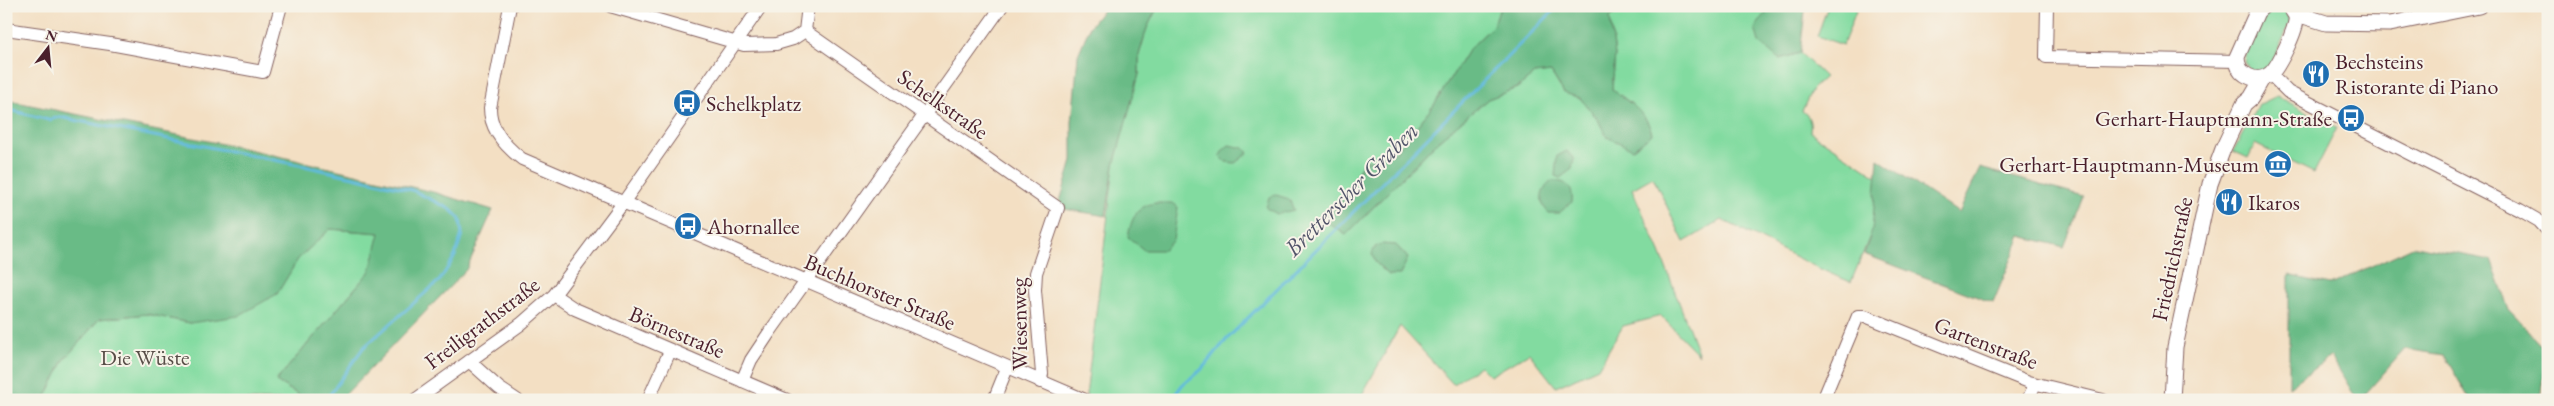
<svg xmlns="http://www.w3.org/2000/svg" width="2554" height="406" viewBox="0 0 2554 406" font-family="'EB Garamond',serif">
<style>
.green{fill:#82dba0;stroke:#667d66;fill-rule:evenodd}
.forest{fill:#69bb86;stroke:#5a6d58}
.lines{fill:none;stroke-linecap:round;stroke-linejoin:round}
.stream{stroke:#61bade;stroke-width:3}
.minor-casing{stroke:#856260;stroke-width:14}
.major-casing{stroke:#856260;stroke-width:17}
.minor{stroke:#fff;stroke-width:12}
.major{stroke:#fff;stroke-width:15}
.labels{text-anchor:middle;dominant-baseline:central;stroke-width:4;stroke-linejoin:round;paint-order:stroke}
.poi-label{font-size:22px;fill:#4a1f2b;stroke:#f7f3e8;text-anchor:start}
.street-label{font-size:22px;fill:#4a1f2b;stroke:#f7f3e8}
.park-label{font-size:22px;fill:#584e48;stroke:#f7f3e8}
.water-label{font-size:24px;font-style:italic;fill:#52556a;stroke:#f7f3e8}
</style>
<rect width="100%" height="100%" fill="#f7f3e8"/>
<filter id="ink" filterUnits="userSpaceOnUse"><feTurbulence type="fractalNoise" baseFrequency=".02" numOctaves="2"/><feDisplacementMap in="SourceGraphic" scale="10" xChannelSelector="R" yChannelSelector="G"/><feConvolveMatrix kernelMatrix="1 2 1 2 8 2 1 2 1" color-interpolation-filters="sRGB"/></filter>
<filter id="wash" filterUnits="userSpaceOnUse"><feTurbulence type="fractalNoise" baseFrequency=".0096" numOctaves="4" result="noise"/><feDisplacementMap in="SourceGraphic" scale="20" xChannelSelector="R" yChannelSelector="G"/><feGaussianBlur stdDeviation="1.12" result="paint"/><feColorMatrix in="noise" values="0 0 0 0 0 0 0 0 0 0 0 0 0 0 0 0 0 1.4 0 .05"/><feComposite in="paint" operator="in"/></filter>
<g filter="url(#wash)">
<rect width="100%" height="100%" fill="#f3dfc3"/>
<path class="green" d="M1158 6H1501L1493 26 1469 49 1434 105 1396 152 1363 162 1342 202 1324 219 1346 235 1439 140 1488 99 1517 88 1534 74 1551 72 1560 87 1568 94 1580 98 1597 118 1607 137 1652 134C1647 113 1629 102 1612 89L1615 55 1610 18 1622 6H1758L1766 13 1779 59 1800 53 1825 77 1812 89 1802 111C1810 116 1811 123 1810 132L1878 177 1872 231 1851 282C1806 265 1766 240 1722 220L1684 242 1653 177 1632 189 1660 252 1699 355 1661 316 1623 326 1598 368 1556 387 1529 353 1490 376 1480 366 1453 384 1400 326 1359 400H1093L1086 396 1114 165 1139 74V55L1147 28ZM1396 245 1408 258 1389 275 1375 262Z
M1828 6H1858L1843 45 1817 36Z
M2275 6 2286 11 2290 23 2272 63 2261 73 2251 71 2244 62C2245 47 2260 10 2275 6Z
M2277 96 2337 128 2314 173 2255 144 2248 158 2233 151 2258 105Z
M330 229 381 233 370 271 276 381 307 400H44L64 360 99 319 147 314 190 323 277 294 298 259Z"/>
<path class="forest" d="M1106 6H1158L1147 28 1139 55V74L1114 165 1106 216 1058 208 1072 161V122L1078 55 1090 26Z
M1501 6H1622L1610 18 1615 55 1612 89C1629 103 1647 112 1652 134L1633 149 1607 137 1597 118 1580 98 1564 93 1551 72 1534 74 1517 88 1488 99 1439 140 1346 235 1324 220 1342 202 1363 162 1396 152 1434 105 1469 49 1493 26Z
M1758 6H1801L1805 11 1800 53 1779 59 1759 42 1755 28 1766 13Z
M6 100 252 150 433 192 493 210 466 270 340 400H307L276 381 370 271 380 233 330 229 298 259 277 294 238 316 190 323 147 314 99 319 64 360 44 400H6Z
M1229 145 1244 148 1248 153 1235 163 1226 162 1220 156 1223 150Z
M1567 151 1574 159 1572 169 1560 178 1555 176 1557 156Z
M1878 159 1959 213 1980 168 2084 197 2064 247 2021 236 1993 303 1864 254 1872 231Z
M1552 181C1565 180 1574 187 1572 202L1559 213H1549C1538 203 1540 190 1552 181Z
M1276 195 1289 199 1294 210 1277 214 1266 208 1269 197Z
M1155 203H1173L1178 207 1173 240 1164 250H1144L1128 237C1131 220 1136 206 1155 203Z
M1381 244 1396 245 1408 258 1400 275H1389L1375 262 1372 254 1375 247Z
M2415 246 2491 260 2509 310 2547 351 2541 400H2470L2444 355 2405 349 2360 400H2357L2331 356 2289 387V275L2330 285Z"/>
<g class="lines">
<path class="stream" d="M6 109 49 120 59 117 304 166 412 190 450 209 460 219 462 234 455 256 440 280 363 348 326 400
M1171 400 1183 384 1201 370 1227 339 1558 6"/>
</g>
</g>
<g filter="url(#ink)">
<g class="lines">
<g class="minor-casing">
<path id="minor" d="M510 6 490 108C490 130 506 147 522 159L1085 400
M610 6 744 45 776 44 793 39 805 31 808 6
M2047 6 2046 57 2237 61
M6 29 110 44 263 72 281 6
M805 31 1058 208 1036 273 1035 290 1042 374 1040 382
M2270 74 2288 92 2520 210 2539 221 2548 231
M554 295 575 309 787 400
M469 361 499 388 517 400
M742 381 751 360 769 333 1002 6
M415 400 521 324 554 295 623 203 761 6
M648 400 670 351
M994 400 1007 368
M1823 400 1858 316H1865L2029 382 2103 400
M2028 400 2035 384"/>
</g>
<g class="major-casing">
<path id="major" d="M2263 6 2257 12 2237 57C2237 65 2240 72 2248 76 2256 80 2263 80 2270 74 2278 68 2298 27 2296 17 2295 13 2292 10 2290 7
M2294 13 2326 23 2390 24 2479 6
M2172 400 2175 347 2210 184 2223 149 2244 104 2251 98 2262 79"/>
</g>
<use href="#minor" class="minor"/>
<use href="#major" class="major"/>
</g>
</g>
<defs>
<g id="restaurant-disc" transform="scale(1.4375)"><circle r="9.5" fill="#1f6fb2" stroke="#f7f3e8"/><path d="M-5-6h1v4h1v-4h1v4h1v-4h1v5L-1.5 .5V6h-2V.5L-5-1ZM5-6V6H3V1.5H1.5Q1.5-4 5-6Z" fill="#fff"/></g>
<g id="bus-disc" transform="scale(1.4375)"><circle r="9.5" fill="#1f6fb2" stroke="#f7f3e8"/><path d="M-5-6H5V4H4V6H2V4H-2V6H-4V4H-5ZM-3.5-4V0h7V-4ZM-3.5 1.2v1.5H-2V1.2ZM2 1.2v1.5H3.5V1.2Z" fill="#fff"/></g>
<g id="museum-disc" transform="scale(1.4375)"><circle r="9.5" fill="#1f6fb2" stroke="#f7f3e8"/><path d="M0-6L6-3V-2H-6V-3ZM-5-1h2V3h-2ZM-1-1h2V3h-2ZM3-1h2V3H3ZM-6 4H6V6H-6Z" fill="#fff"/></g>
</defs>
<g fill-rule="evenodd">
<use href="#restaurant-disc" x="2316" y="74"/>
<use href="#bus-disc" x="687" y="103"/>
<use href="#bus-disc" x="2351" y="118"/>
<use href="#museum-disc" x="2278" y="164"/>
<use href="#restaurant-disc" x="2229" y="202"/>
<use href="#bus-disc" x="688" y="226"/>
</g>
<g class="labels">
<g class="poi-label">
<text x="2335" y="61">Bechsteins<tspan x="2335" dy="25">Ristorante di Piano</tspan></text>
<text x="706" y="103">Schelkplatz</text>
<text x="2332" y="118" text-anchor="end">Gerhart-Hauptmann-Straße</text>
<text x="2259" y="164" text-anchor="end">Gerhart-Hauptmann-Museum</text>
<text x="2248" y="202">Ikaros</text>
<text x="707" y="226">Ahornallee</text>
</g>
<g class="street-label">
<text transform="translate(943 104) rotate(35)">Schelkstraße</text>
<text transform="translate(2172 259) rotate(-78)">Friedrichstraße</text>
<text transform="translate(880 292) rotate(23)">Buchhorster Straße</text>
<text transform="translate(482 323) rotate(-37)">Freiligrathstraße</text>
<text transform="translate(1019 324) rotate(-91)">Wiesenweg</text>
<text transform="translate(677 332) rotate(23)">Börnestraße</text>
<text transform="translate(1986 343) rotate(21)">Gartenstraße</text>
</g>
<g class="park-label">
<text x="145" y="357">Die Wüste</text>
</g>
<g class="water-label">
<text transform="translate(1351 189) rotate(-45)">Bretterscher Graben</text>
</g>
</g>
<rect width="2554" height="406" fill="none" stroke="#f7f3e8" stroke-width="25"/>
<g transform="translate(48 48) rotate(16)" stroke="#f7f3e8" stroke-width="4" paint-order="stroke">
<path d="M0-4L9 19L0 12L-9 19Z" fill="#4a1f2b"/>
<text y="-8" font-size="14" font-weight="bold" text-anchor="middle" fill="#4a1f2b">N</text>
</g>
</svg>
